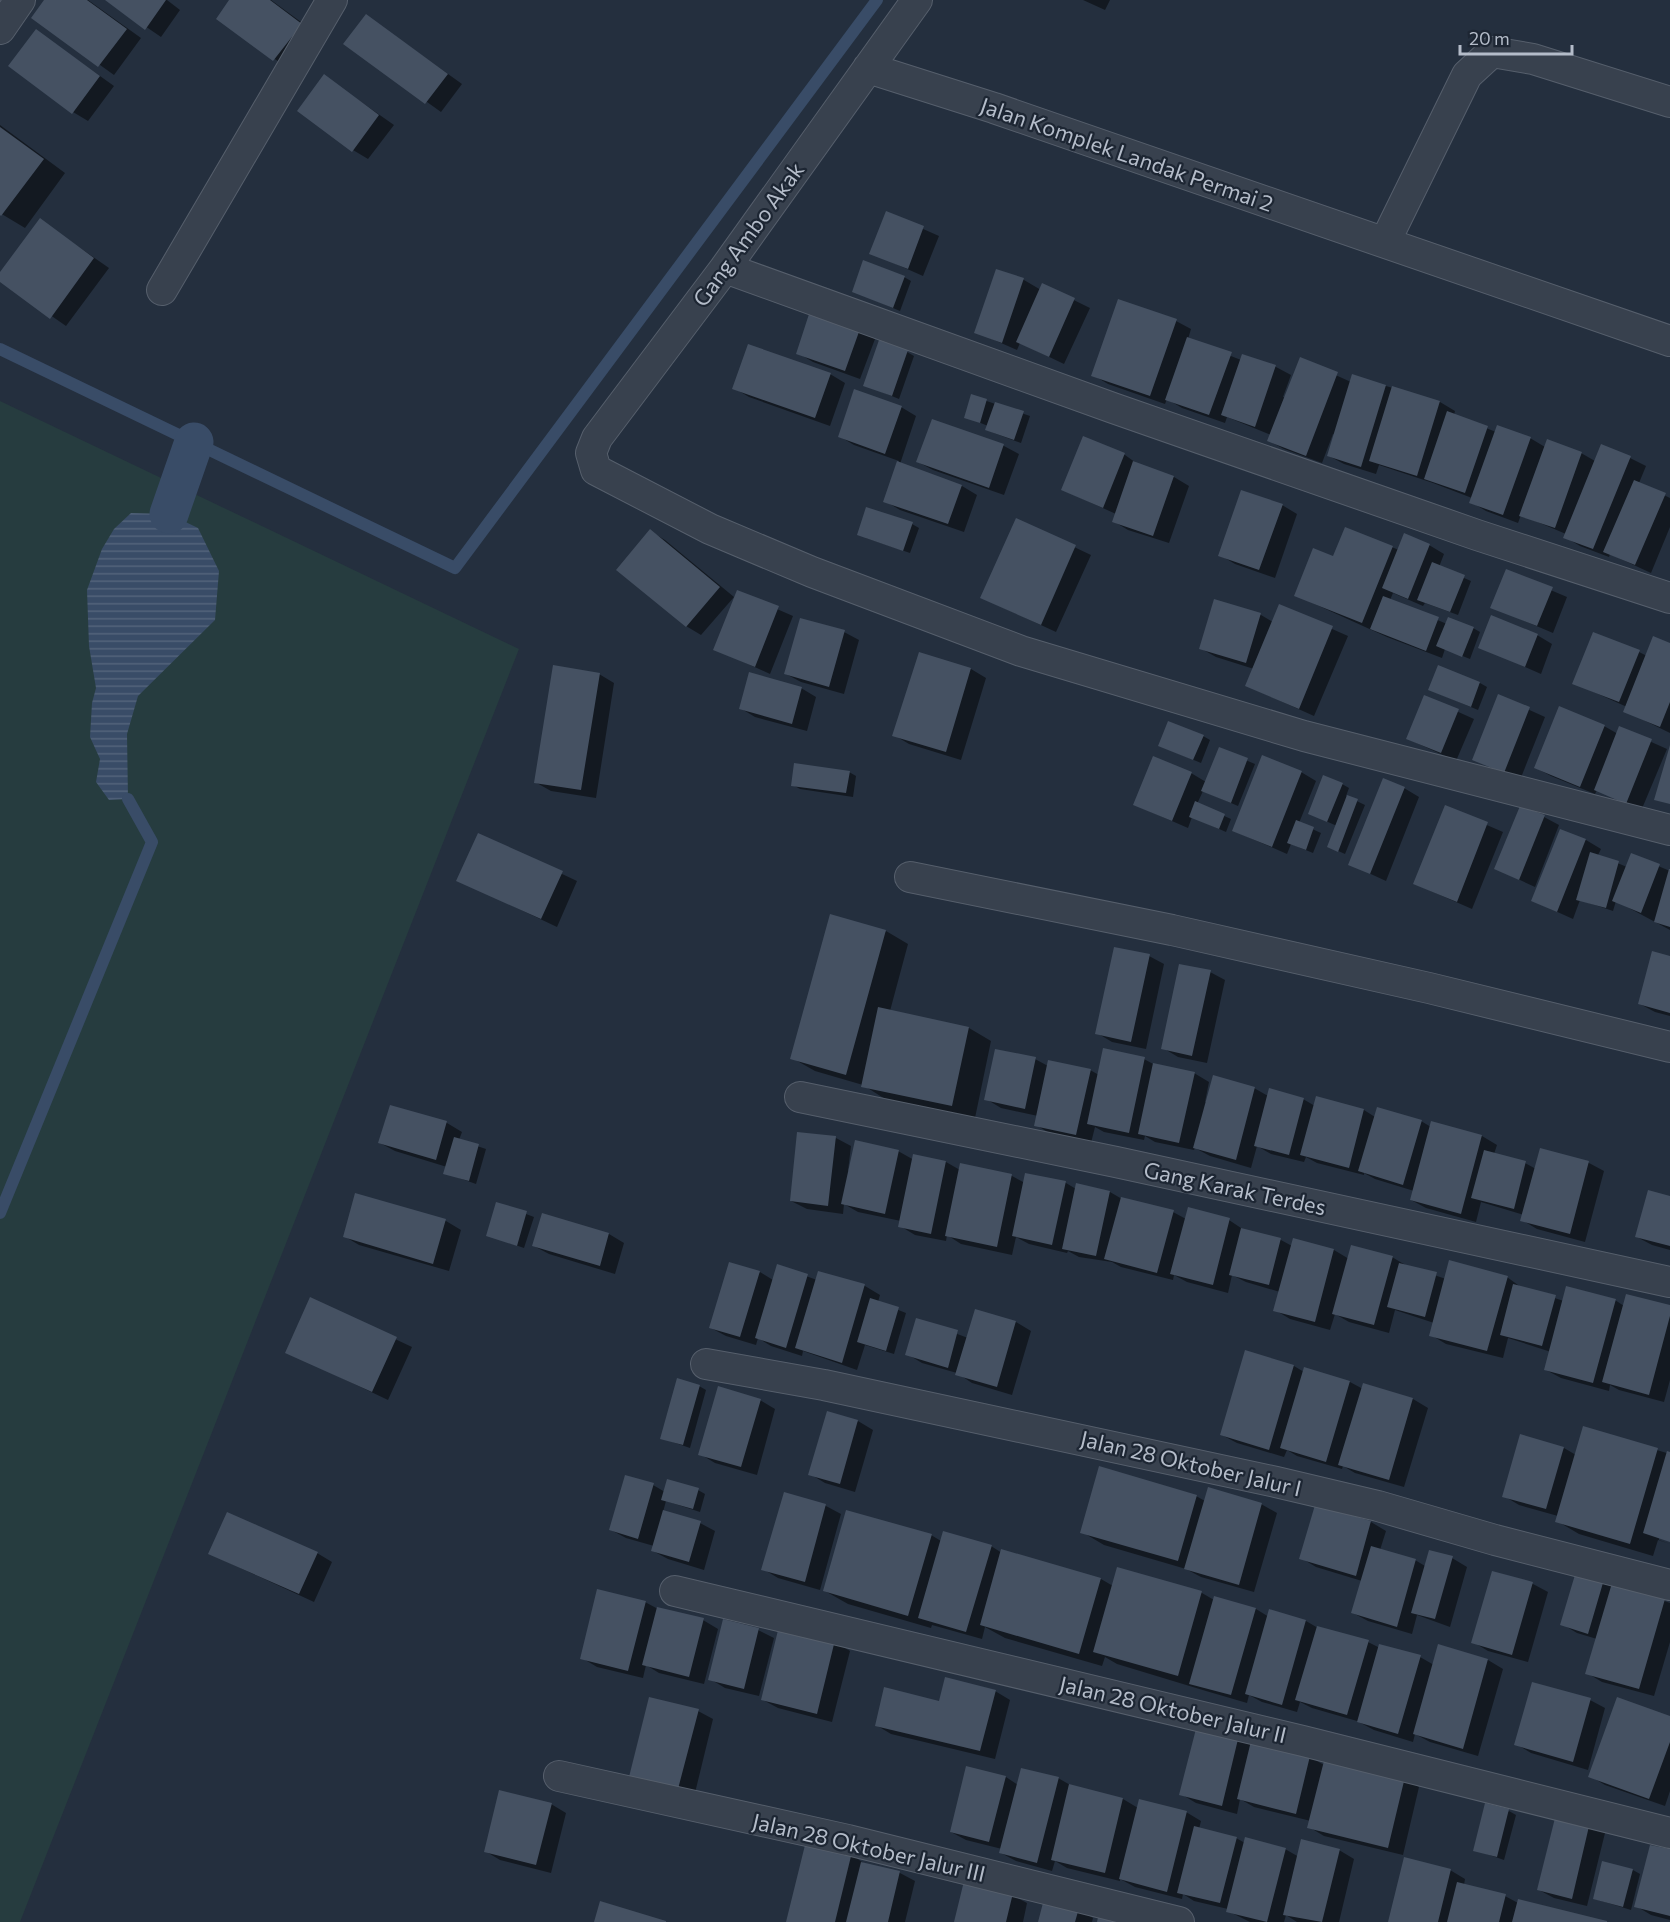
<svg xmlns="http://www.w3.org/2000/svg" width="1670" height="1922" viewBox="0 0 1670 1922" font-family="Commissioner,sans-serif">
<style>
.grass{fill:#263c3f}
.water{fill:url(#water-rules)}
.shadow{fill:#0007}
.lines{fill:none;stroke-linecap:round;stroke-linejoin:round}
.stream{stroke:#394c67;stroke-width:12}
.canal{stroke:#394c67;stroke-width:39}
.building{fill:#455162}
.minor-casing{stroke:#565f6c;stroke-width:32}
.minor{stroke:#38414e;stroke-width:30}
.labels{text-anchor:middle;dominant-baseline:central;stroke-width:4.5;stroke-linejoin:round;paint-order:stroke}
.street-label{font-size:22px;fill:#b4bcc9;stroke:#1d2633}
</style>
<defs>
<pattern id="water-rules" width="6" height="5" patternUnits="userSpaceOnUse" patternTransform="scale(1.5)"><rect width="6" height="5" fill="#394c67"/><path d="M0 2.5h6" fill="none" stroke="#53647b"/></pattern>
</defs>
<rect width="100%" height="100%" fill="#242f3e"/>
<path class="grass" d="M0 401 519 649 20 1922H0Z"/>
<path class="water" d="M131 513 169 514 198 528 219 571 215 620 138 696 127 734 128 799 109 800 96 782 100 759 90 737 92 703 96 688 89 646 87 590 102 549 114 529Z"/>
<path class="shadow" d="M46 0H88L141 38 114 75 33 17Z
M107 0H167L180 10 161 37Z
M231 0H271L316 33 289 69 218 19Z
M1083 0H1110L1105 10Z
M367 16 462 84 441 112 346 44Z
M37 31 114 86 88 121 73 112Z
M324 76 394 125 368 159 353 150Z
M0 125 65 173 25 228 0 213Z
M887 213 939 236 923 276 871 253Z
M40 220 109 268 66 326 0 280V275Z
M997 271 1024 280 1041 290 1043 285 1090 308 1064 364 1020 343 1017 350 976 332Z
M904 277 911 281 900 311 853 291Z
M1176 321 1191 329 1188 339 1241 360 1243 356 1276 367 1291 375 1283 397 1286 398 1300 359 1351 382 1386 386 1440 402 1455 411 1454 415 1496 432 1530 438 1545 447 1581 453 1595 461 1602 446 1630 458 1646 466 1639 483 1670 498V527L1651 573 1610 554 1609 557 1580 546 1565 537 1566 534 1521 515 1518 523 1486 511 1471 502 1472 498 1433 483 1379 465 1376 474 1344 464 1329 456 1335 435 1333 434 1322 463 1284 449 1269 441 1271 435 1227 417 1225 423 1182 408 1167 399 1165 404 1108 384 1093 375Z
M860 330 875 339 860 379 813 362 798 353Z
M907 352 914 356 899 399 865 385Z
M830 374 845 383 830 426 749 397 734 388Z
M972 396 1030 416 1021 443 994 433 987 429 988 426 966 417Z
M901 407 916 416 900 464 962 486 977 495 964 532 900 510 885 501 899 461 854 445 839 436Z
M932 421 1004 446 1019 454 1004 495 933 470 918 462Z
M1084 438 1125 455 1139 465 1174 477 1189 486 1169 543 1128 530 1113 521 1116 514 1063 490Z
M1282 505 1297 514 1275 578 1235 564 1220 555Z
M1017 520 1091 555 1056 632 982 598Z
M912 524 919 528 910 553 866 538Z
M1346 529 1399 550 1429 545 1444 554 1439 567 1471 581 1458 615 1425 603 1423 606 1393 593 1390 600 1447 624 1473 628 1480 632 1470 659 1445 649 1442 658 1387 637 1295 595 1334 558Z
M650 531 665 540 734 597 701 635 686 626Z
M1506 571 1567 597 1553 633 1492 607Z
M738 592 793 616 770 674 715 649Z
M1215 601 1261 615 1273 622 1280 606 1348 636 1314 716 1247 686 1254 669 1216 657 1200 648Z
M844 632 859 640 844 694 801 682 786 674Z
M1537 635 1552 644 1541 674 1480 647Z
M1670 645V733L1625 711 1627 707 1574 683 1639 652 1647 656Z
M920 654 971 669 986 678 961 760 909 744 894 735Z
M599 674 614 683 596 798 551 791 535 782Z
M1480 683 1487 687 1478 710 1430 690Z
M801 688 816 697 807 731 755 717 740 708Z
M1498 696 1545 717 1520 780 1473 759Z
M1425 697 1474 719 1456 761 1408 739Z
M1604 726 1618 734 1620 728 1667 749 1641 811 1597 790 1595 794 1551 776 1536 768Z
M1203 736 1210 740 1201 763 1160 746Z
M1219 749 1255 764 1238 806 1203 791 1197 804 1231 819 1226 832 1192 817 1188 828 1135 805 1191 773 1206 782Z
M849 772 856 776 853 797 800 789 793 785Z
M1301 772 1316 781 1299 823 1321 833 1313 853 1291 844 1287 854 1234 831Z
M1342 784 1349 788 1346 796 1365 805 1345 854 1336 850 1337 826 1310 814Z
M1404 788 1419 797 1386 881 1349 864Z
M1445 807 1503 832 1472 909 1415 884Z
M1544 817 1559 825 1535 887 1496 869Z
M1561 831 1586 840 1601 849 1598 855 1627 867 1632 855 1670 871V930L1616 901 1613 911 1580 900 1573 919 1533 901Z
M479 835 577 881 557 927 458 880Z
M886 931 908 944 890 1011 969 1028 991 1041 975 1118 885 1099 863 1085 815 1071 792 1058Z
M1149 956 1164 964 1146 1049 1112 1042 1097 1033Z
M1670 957V1016L1655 1012 1640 1004Z
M1210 972 1225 980 1207 1063 1178 1057 1163 1048Z
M1035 1059 1048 1066 1090 1070 1099 1075 1144 1059 1155 1065 1194 1073 1209 1082 1205 1102 1254 1088 1268 1096 1303 1099 1315 1106 1364 1110 1375 1117 1421 1121 1431 1127 1482 1136 1497 1145 1494 1154 1525 1163 1536 1169 1541 1150 1589 1163 1604 1171 1585 1242 1537 1229 1522 1220 1524 1215 1481 1202 1476 1222 1426 1208 1411 1200 1414 1191 1375 1179 1364 1173V1175L1317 1163 1306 1157 1304 1162 1271 1154 1257 1146 1251 1168 1210 1156 1195 1148 1194 1150 1155 1142 1145 1136 1144 1140 1104 1132 1095 1127 1091 1143 1051 1134 1036 1125 1038 1116 1001 1108 986 1099Z
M391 1106 447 1123 462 1132 459 1140 486 1149 476 1184 445 1173 447 1167 395 1151 380 1143Z
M836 1138 851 1146 848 1171 898 1151 914 1160V1156L946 1162 960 1170 961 1165 1012 1176 1025 1183H1066L1076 1189 1077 1185 1110 1192 1122 1199 1173 1212 1186 1219 1229 1220 1244 1230 1281 1240 1292 1246 1294 1240 1334 1250 1349 1259 1392 1257 1407 1266 1446 1279 1507 1277 1522 1288 1564 1301 1615 1300 1624 1306 1670 1307V1380L1664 1402 1619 1390 1610 1385 1609 1391 1561 1378 1546 1370 1551 1352 1508 1338 1503 1358 1446 1344 1431 1335 1434 1323 1395 1310 1389 1333 1349 1322 1335 1314 1330 1330 1290 1319 1275 1310 1280 1292 1246 1282 1232 1275 1228 1293 1187 1282 1174 1275 1173 1280 1121 1267 1112 1262 1079 1257 1068 1251 1067 1253 1029 1244 1016 1237 1012 1255 961 1244 947 1235 946 1241 915 1235 900 1226 901 1221 858 1212 844 1204 843 1214 807 1209 791 1201Z
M356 1195 446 1221 461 1230 449 1271 359 1245 344 1236Z
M1670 1198V1250L1652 1245 1637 1237Z
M497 1203 534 1217 524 1248 487 1235Z
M609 1234 624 1243 615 1274 549 1254 534 1246Z
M778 1266 817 1280 820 1273 865 1286 880 1295 878 1302 906 1313 894 1354 865 1345 857 1370 803 1351 802 1356 771 1346 758 1338 756 1345 726 1336 711 1328 760 1272 773 1280Z
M310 1299 412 1347 388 1400 287 1352Z
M917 1319 968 1338 1016 1322 1031 1331 1012 1395 972 1383 957 1373 922 1363 907 1354Z
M1246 1352 1294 1366 1304 1372 1305 1368 1350 1382 1363 1389 1364 1385 1413 1399 1428 1408 1404 1487 1355 1473 1343 1466 1342 1469 1297 1456 1287 1450 1284 1457 1237 1443 1222 1435Z
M699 1386 706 1390 690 1448 661 1438Z
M760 1400 775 1409 757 1475 715 1463 700 1454Z
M858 1421 873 1430 855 1492 825 1483 810 1474Z
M1584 1428 1670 1454V1540L1659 1536V1540L1670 1544 1658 1540 1653 1556 1579 1534 1557 1521 1558 1516 1519 1505 1504 1496 1564 1448 1576 1455Z
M653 1485 665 1492 698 1490 705 1494 700 1512 666 1501 663 1512 700 1523 715 1531 704 1570 668 1559 653 1551 654 1546 626 1538 611 1530Z
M785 1494 826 1506 841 1514 820 1590 778 1578 763 1569Z
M1196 1496 1205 1501 1261 1504 1277 1513 1254 1592 1201 1577 1186 1569 1104 1545 1082 1532Z
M1371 1522 1386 1531 1380 1550 1415 1560 1425 1566 1452 1558 1467 1567 1450 1627 1417 1615 1412 1634 1368 1621 1353 1613 1362 1581 1316 1567 1301 1558Z
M931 1535 941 1541 991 1546 1002 1553 1101 1579 1113 1586 1118 1569 1202 1593 1214 1600 1256 1609 1269 1617 1306 1621 1318 1628 1368 1642 1380 1648 1420 1657 1434 1665 1439 1646 1488 1660 1503 1669 1478 1756 1430 1742 1415 1734 1413 1742 1374 1730 1357 1721 1312 1708 1300 1702 1297 1712 1262 1702 1249 1695 1247 1703 1206 1691 1117 1664 1105 1657 1102 1666 1005 1638 985 1627 982 1639 932 1625 931 1628 848 1604 825 1591Z
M317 1553 332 1562 314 1602 210 1554Z
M1578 1570 1670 1603V1642L1654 1696 1602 1682 1587 1673 1597 1639 1577 1633 1562 1624Z
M1493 1573 1533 1584 1548 1592 1528 1662 1488 1651 1473 1642Z
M645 1602 658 1609 703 1620 718 1629 704 1684 659 1673 646 1665 643 1678 597 1667 582 1658Z
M758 1630 774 1638 759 1696 725 1688 710 1679Z
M835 1642 850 1651 832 1722 778 1708 763 1700Z
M995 1691 1010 1700 995 1759 891 1734 876 1725 940 1703Z
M1590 1700 1605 1708 1588 1770 1531 1753 1516 1744Z
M698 1711 713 1719 694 1797 646 1785Z
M1670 1718V1791L1665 1806 1605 1785 1590 1776Z
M1198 1727 1310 1757 1324 1765 1404 1778 1419 1787 1403 1855 1324 1836 1309 1827 1311 1821 1254 1807 1240 1799 1237 1814 1196 1803 1181 1794Z
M1006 1777 1018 1785 1058 1778 1072 1786 1123 1799 1138 1808 1186 1812 1201 1821 1199 1829 1236 1838 1245 1843 1285 1849 1299 1857 1339 1850 1354 1859 1339 1922H1297L1286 1915 1284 1922H1250L1228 1911V1909L1194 1901 1183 1894 1182 1899 1135 1887 1120 1879V1881L1067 1868 1055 1861 1052 1871 1016 1861 1001 1853 1002 1849 966 1840 951 1832Z
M551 1804 566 1813 551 1873 500 1860 485 1851Z
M1509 1811 1516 1815 1504 1860 1475 1850Z
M1590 1824 1605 1833 1587 1906 1554 1898 1539 1890Z
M1670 1851V1920L1651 1915 1636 1906Z
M851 1854 866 1865 900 1873 915 1881 905 1922H788Z
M1450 1870 1465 1879 1464 1885 1505 1896 1518 1903 1604 1922H1390Z
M1633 1870 1640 1874 1631 1910 1595 1899Z
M1012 1895 1027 1903 1023 1922H956Z
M1078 1909 1093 1918 1092 1922H1040Z"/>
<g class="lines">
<path class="stream" d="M0 349 455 568 877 0
M0 1213 152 842 128 799"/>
<path class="canal" d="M169 514 194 442"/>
</g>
<path class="building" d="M44 0H87L127 29 98 67 31 18Z
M105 0H166L145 30Z
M229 0H270L302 24 273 61 216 19Z
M366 14 448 74 425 104 343 44Z
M36 29 100 76 72 114 8 66Z
M324 74 379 115 352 152 297 111Z
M0 127 44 159 1 216 0 215Z
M886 211 924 226 908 269 869 254Z
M40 218 94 258 50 319 0 282V272Z
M863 260 905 276 893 308 852 292Z
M996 269 1024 278 1002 343 974 333Z
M1042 283 1075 298 1049 357 1016 342Z
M1118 299 1177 319 1150 396 1091 376Z
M810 311 860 329 845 371 796 354Z
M1187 337 1232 352 1209 415 1165 400Z
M879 340 908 350 892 396 863 386Z
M748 344 831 373 815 418 732 389Z
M1242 354 1276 365 1255 427 1221 415Z
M1300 357 1338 372 1306 456 1267 441Z
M1352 374 1386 385 1361 467 1327 456Z
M1392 386 1440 401 1417 476 1369 461Z
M854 389 902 406 885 454 838 437Z
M971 394 987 399 980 423 964 418Z
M995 402 1024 411 1014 440 985 430Z
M1447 411 1488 426 1465 493 1424 479Z
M932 419 1004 444 989 488 916 462Z
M1497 425 1531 437 1503 515 1469 503Z
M1083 436 1125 453 1103 508 1061 490Z
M1547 439 1582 452 1555 528 1519 516Z
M1601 444 1631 456 1593 549 1563 538Z
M897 461 962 485 948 524 883 502Z
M1133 461 1174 476 1153 536 1112 522Z
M1634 480 1666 493 1635 565 1603 552Z
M1241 490 1283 504 1259 570 1218 556Z
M866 507 913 522 903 551 857 535Z
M1016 518 1076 545 1041 625 980 598Z
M1345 527 1393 546 1362 623 1294 596 1313 548 1333 556Z
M650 529 720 587 686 627 616 570Z
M1404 533 1430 544 1408 599 1382 588Z
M1432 562 1465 575 1450 612 1417 600Z
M1506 569 1553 587 1537 626 1490 608Z
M737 590 779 606 755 667 713 650Z
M1383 596 1439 617 1426 651 1370 629Z
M1214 599 1261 613 1246 663 1199 649Z
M1279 604 1333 626 1299 709 1245 686Z
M1491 615 1538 634 1525 667 1478 648Z
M1448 617 1474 627 1462 657 1436 646Z
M800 618 845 630 829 687 784 674Z
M1593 632 1640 650 1619 702 1572 684Z
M1653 636 1670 643V702L1660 727 1623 712Z
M919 652 971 668 946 752 892 736Z
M553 665 600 673 581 790 534 783Z
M1438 665 1480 682 1471 707 1428 690Z
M749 672 802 687 792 724 739 709Z
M1498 694 1530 707 1504 773 1472 760Z
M1424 695 1459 709 1441 753 1406 739Z
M1559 706 1605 725 1580 787 1534 768Z
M1168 721 1204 735 1193 760 1158 746Z
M1619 726 1652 739 1626 804 1594 790Z
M1670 745V804L1654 800Z
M1219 747 1248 758 1231 803 1201 791Z
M1262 755 1302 771 1272 847 1232 831Z
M1153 756 1192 772 1172 821 1133 805Z
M794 763 850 771 846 793 791 786Z
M1323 775 1343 783 1327 822 1308 814Z
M1383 778 1405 787 1370 874 1348 865Z
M1347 795 1358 799 1338 852 1327 847Z
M1195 801 1225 814 1219 829 1189 817Z
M1445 805 1488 822 1457 902 1413 884Z
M1520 806 1545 815 1519 880 1494 869Z
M1296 820 1314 827 1306 850 1287 843Z
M1560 829 1586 839 1557 912 1531 901Z
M478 833 563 871 541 919 456 881Z
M1590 852 1619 861 1606 908 1576 900Z
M1631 853 1660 864 1641 913 1612 901Z
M1669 869H1670V927L1654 922Z
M830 914 886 930 846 1075 790 1059Z
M1114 947 1150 954 1131 1042 1095 1034Z
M1652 951 1670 956V1013L1638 1004Z
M1179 964 1211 970 1192 1056 1161 1049Z
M878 1007 969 1027 952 1106 861 1087Z
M1103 1048 1145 1057 1129 1133 1087 1124Z
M995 1049 1036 1057 1025 1109 984 1100Z
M1048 1060 1091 1069 1076 1135 1034 1126Z
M1153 1063 1195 1072 1179 1143 1138 1134Z
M1213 1075 1255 1087 1236 1160 1193 1148Z
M1269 1088 1304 1098 1289 1155 1254 1146Z
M1316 1096 1364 1109 1349 1168 1300 1155Z
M390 1105 447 1121 436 1160 378 1143Z
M1377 1107 1422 1120 1403 1185 1358 1171Z
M1431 1121 1482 1135 1461 1214 1410 1200Z
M797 1132 836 1136 828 1206 790 1201Z
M454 1137 479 1144 469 1181 443 1174Z
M855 1140 899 1150 885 1214 841 1204Z
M1540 1148 1589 1161 1570 1234 1520 1221Z
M1484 1150 1526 1161 1514 1209 1471 1198Z
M913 1154 946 1161 931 1234 898 1227Z
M960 1163 1012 1174 997 1247 945 1236Z
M1025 1173 1066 1181 1052 1245 1012 1236Z
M1076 1183 1110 1191 1096 1256 1062 1249Z
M1648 1190 1670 1196V1246L1635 1237Z
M355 1193 446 1219 433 1264 343 1237Z
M1121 1197 1174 1210 1157 1273 1104 1259Z
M496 1202 527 1211 517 1246 486 1236Z
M1188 1207 1230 1218 1213 1285 1170 1274Z
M542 1213 609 1233 600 1266 532 1246Z
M1241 1228 1281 1238 1269 1285 1229 1275Z
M1293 1238 1334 1249 1315 1322 1273 1311Z
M1351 1245 1393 1256 1374 1325 1332 1314Z
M1449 1260 1508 1276 1487 1351 1429 1336Z
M729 1262 760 1271 740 1337 709 1328Z
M1399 1263 1437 1272 1425 1317 1387 1307Z
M777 1264 808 1274 786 1348 755 1338Z
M818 1271 865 1284 842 1363 795 1348Z
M1513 1284 1556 1295 1542 1346 1500 1335Z
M1566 1286 1616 1299 1593 1383 1544 1370Z
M1626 1294 1670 1305V1316L1649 1395 1602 1382Z
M310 1297 397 1337 372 1392 285 1353Z
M870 1298 899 1307 886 1351 857 1342Z
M975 1309 1016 1321 997 1387 955 1375Z
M916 1318 958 1330 948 1368 905 1355Z
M1245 1350 1294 1365 1269 1450 1220 1435Z
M1304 1367 1350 1381 1326 1462 1280 1448Z
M677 1378 700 1385 683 1445 660 1439Z
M1363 1383 1413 1398 1389 1480 1338 1465Z
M718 1386 761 1399 741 1467 698 1455Z
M827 1411 858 1420 840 1484 808 1475Z
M1583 1426 1658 1448 1630 1544 1555 1522Z
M1520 1434 1564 1447 1546 1509 1502 1497Z
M1667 1451 1670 1452V1542L1643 1533Z
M1099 1466 1197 1495 1178 1561 1080 1533Z
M625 1475 654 1483 638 1539 609 1530Z
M667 1479 699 1488 693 1509 661 1500Z
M1208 1487 1262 1503 1239 1585 1184 1569Z
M784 1492 826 1504 805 1582 761 1570Z
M1315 1505 1371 1521 1356 1576 1299 1559Z
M663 1510 701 1521 689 1562 651 1551Z
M846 1510 932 1534 908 1616 823 1591Z
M227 1512 318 1552 299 1594 208 1554Z
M943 1531 992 1545 966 1632 918 1618Z
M1371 1546 1416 1559 1397 1627 1351 1613Z
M1001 1549 1101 1578 1079 1654 980 1625Z
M1429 1550 1453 1556 1435 1619 1411 1613Z
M1117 1567 1202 1591 1178 1676 1093 1652Z
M1577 1568 1605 1576 1588 1634 1560 1625Z
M1492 1571 1533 1582 1512 1655 1471 1643Z
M1612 1583 1665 1599 1639 1689 1585 1674Z
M597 1589 646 1601 628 1671 580 1659Z
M1214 1596 1256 1608 1231 1695 1189 1684Z
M657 1607 704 1618 689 1677 642 1665Z
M1269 1609 1306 1620 1282 1705 1245 1694Z
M723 1619 759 1628 744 1689 708 1680Z
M779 1626 835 1640 817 1714 761 1700Z
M1317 1626 1369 1640 1347 1715 1295 1700Z
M1379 1644 1421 1655 1398 1734 1357 1722Z
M1438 1644 1488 1659 1463 1749 1413 1734Z
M945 1677 996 1690 980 1751 875 1726 884 1687 939 1701Z
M1532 1682 1591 1698 1573 1762 1514 1745Z
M649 1697 699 1709 678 1789 629 1777Z
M1617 1697 1670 1716V1742L1649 1799 1588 1777Z
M1197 1725 1239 1735 1222 1806 1179 1795Z
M1251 1741 1310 1756 1296 1814 1237 1799Z
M1325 1757 1405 1777 1388 1848 1307 1828Z
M966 1766 1006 1776 989 1842 950 1832Z
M1021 1768 1059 1777 1037 1863 999 1853Z
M1069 1784 1123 1798 1105 1873 1051 1860Z
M499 1790 552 1803 536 1865 484 1852Z
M1139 1799 1187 1811 1167 1892 1119 1879Z
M1485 1803 1509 1809 1497 1857 1473 1851Z
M1556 1814 1590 1822 1572 1899 1537 1890Z
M1194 1826 1237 1837 1220 1903 1177 1893Z
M1245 1837 1286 1848 1267 1922 1226 1912Z
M1301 1839 1340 1849 1322 1922 1283 1915Z
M806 1841 852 1852 835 1922H786Z
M1650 1845 1670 1849V1916L1634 1907Z
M1404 1857 1451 1869 1438 1922H1388Z
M1602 1861 1633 1869 1623 1907 1593 1899Z
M861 1862 900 1871 888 1922H846Z
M964 1881 1013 1893 1006 1922H954Z
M1457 1882 1506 1894 1499 1922H1447Z
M1044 1899 1079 1908 1075 1922H1038Z
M1518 1899 1607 1921V1922H1512Z
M600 1901 666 1921V1922H594Z
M1099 1913 1133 1922H1097Z"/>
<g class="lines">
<g class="minor-casing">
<path id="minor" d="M917 0 725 268 597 438 591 453 596 470 710 529 812 572 1021 651 1304 736 1670 830
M0 29 20 0
M868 68 994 108 1670 341
M1385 242 1467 75 1492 52 1533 59 1670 102
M725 268 1113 408 1477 535 1670 598
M162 290 332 0
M910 877 1172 930 1429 988 1670 1047
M800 1097 1116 1162 1670 1282
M706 1364 824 1385 1276 1482 1378 1506 1495 1540 1670 1585
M675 1591 1303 1741 1670 1833
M559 1776 848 1840 1179 1922"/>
</g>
<use href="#minor" class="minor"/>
</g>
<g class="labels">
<g class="street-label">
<text transform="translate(1127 154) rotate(19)">Jalan Komplek Landak Permai 2</text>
<text transform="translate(748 234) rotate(-54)">Gang Ambo Akak</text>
<text transform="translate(1235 1188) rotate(12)">Gang Karak Terdes</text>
<text transform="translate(1191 1463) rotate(13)">Jalan 28 Oktober Jalur I</text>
<text transform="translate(1173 1709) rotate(13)">Jalan 28 Oktober Jalur II</text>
<text transform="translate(869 1847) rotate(13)">Jalan 28 Oktober Jalur III</text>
</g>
</g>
<path d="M1460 45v9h112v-9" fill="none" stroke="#b4bcc9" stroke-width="3"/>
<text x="1469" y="45" font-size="18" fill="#b4bcc9" stroke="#1d2633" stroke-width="4.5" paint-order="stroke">20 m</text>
</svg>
